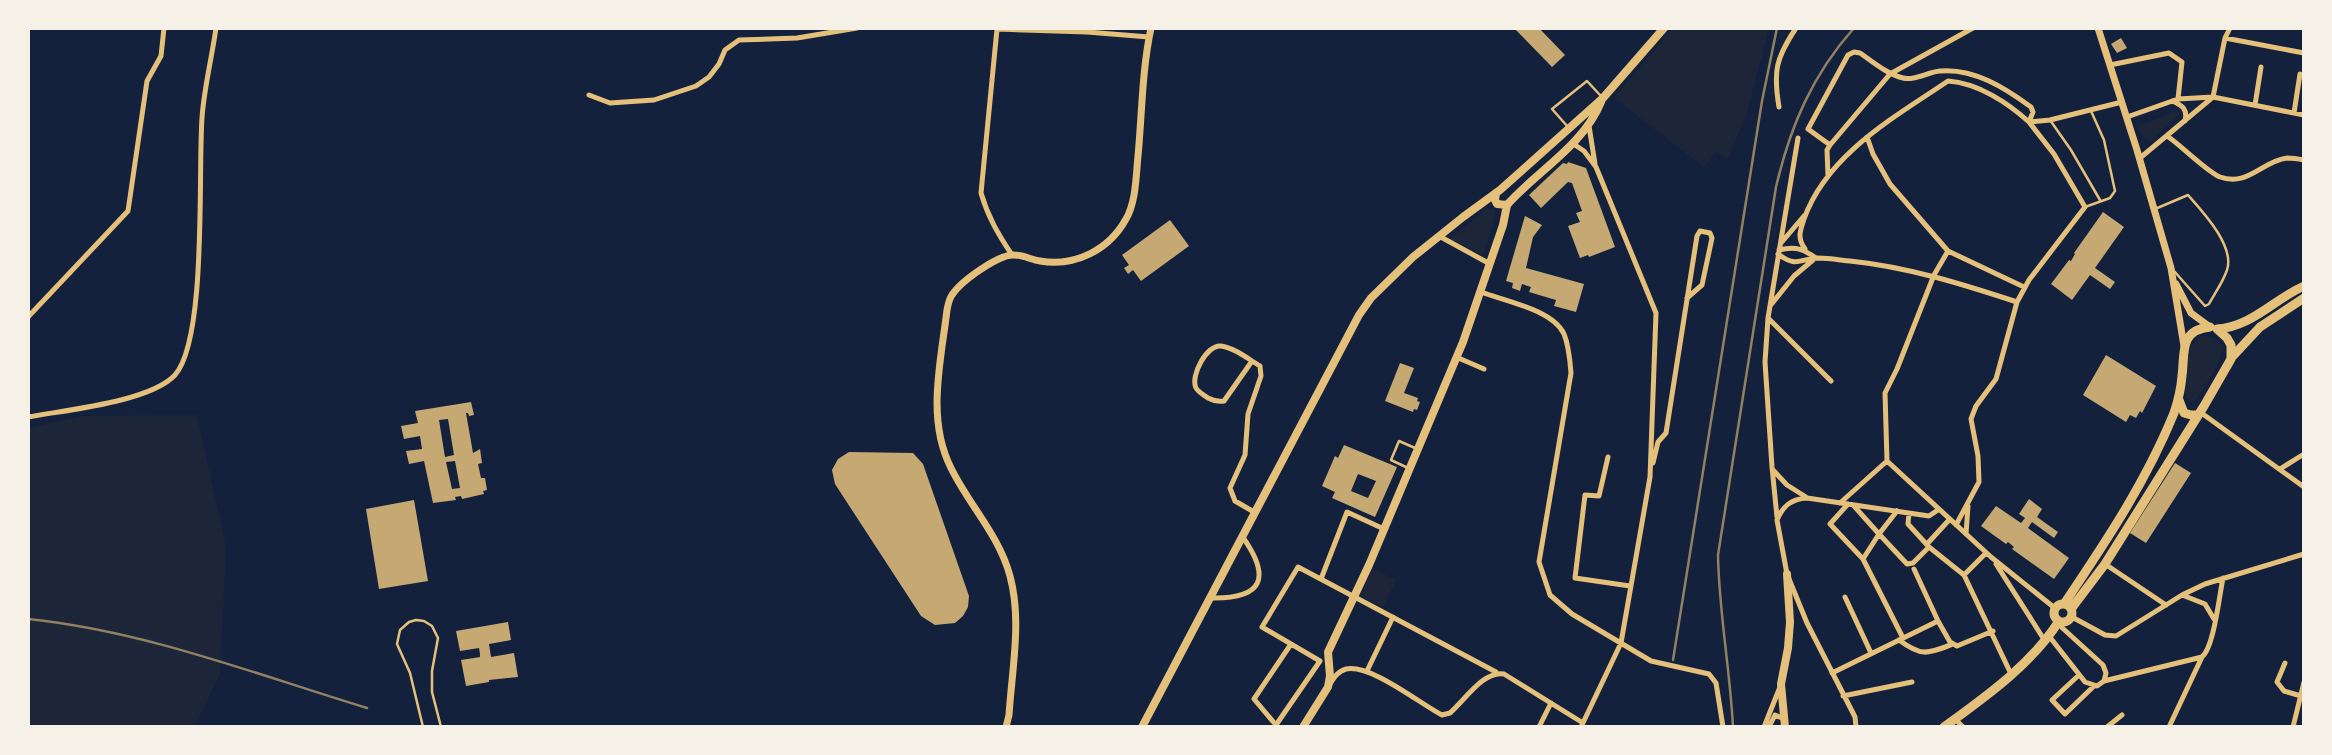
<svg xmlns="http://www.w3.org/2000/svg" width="2332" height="755" viewBox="0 0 2332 755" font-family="'Asap Condensed',sans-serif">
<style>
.green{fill:#1d2539}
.building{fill:#c6a872;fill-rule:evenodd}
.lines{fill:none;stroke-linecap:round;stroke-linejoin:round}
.service{stroke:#e5c07b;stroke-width:2.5}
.minor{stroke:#e5c07b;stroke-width:5}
.tertiary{stroke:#e5c07b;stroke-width:7}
.secondary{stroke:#e5c07b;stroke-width:8}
.primary{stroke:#e5c07b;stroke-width:9}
.rail{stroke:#918062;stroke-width:2.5}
</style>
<rect width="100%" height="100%" fill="#14213d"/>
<path class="green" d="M1672 28H1769L1746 116 1727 160 1716 151 1704 167 1614 98Z
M2178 110 2180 114 2150 142 2146 140 2138 130 2139 126Z
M1487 208 1494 210 1495 215 1483 255 1450 239Z
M2202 336C2243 335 2206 384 2197 399L2190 402 2186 396C2188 378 2183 345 2202 336Z
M197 415 226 547 220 674 194 727H28V428L82 416Z
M1373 569 1396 580 1383 607 1360 596Z"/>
<path class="building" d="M1514 28H1539L1565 55 1552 67Z
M2121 38 2127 48 2117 53 2111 44Z
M1568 162 1586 168 1615 247 1589 257 1588 255 1580 258 1568 226 1580 222 1576 213 1582 211 1572 183 1568 182 1541 208 1529 195 1563 163 1567 164Z
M2103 212 2124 227 2095 268 2115 282 2110 289 2090 275 2072 300 2051 284 2069 260 2071 261 2075 254 2074 253Z
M1525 216 1542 225 1533 237 1526 268 1584 284 1576 312 1554 306 1556 300 1529 292 1531 287 1522 284 1520 291 1512 288 1513 283 1506 281Z
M1170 220 1189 246 1141 281 1133 270 1128 274 1124 268 1129 265 1122 255Z
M2106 355 2156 386 2142 413 2140 411 2136 418 2130 415 2126 422 2083 395Z
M1400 363 1414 368 1404 393 1418 398 1417 401 1420 402 1417 410 1414 409 1413 412 1385 401Z
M471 402 474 415 469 416 468 413H466L473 453 480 449 482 463 478 464 481 478H485L487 490 483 491 484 494 462 499 461 496 455 497 456 500 433 503 424 461 409 464 406 451 422 449 420 436 404 439 401 426 418 423 415 411ZM448 419 454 455 445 457 439 420ZM455 461 460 488 452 489 446 462Z
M1344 445 1397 467 1375 517 1332 498 1335 492 1322 486 1335 456 1338 458ZM1358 474 1376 481 1368 498 1351 491Z
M849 452 913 453 923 464 969 596 968 607 963 616 955 623 935 625 921 616 835 484 832 470 838 459Z
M2175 463 2191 473 2146 543 2130 533Z
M2029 499 2042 509 2037 517 2058 532 2054 538 2032 522 2028 528 2069 558 2054 579 2012 549 2014 547 2008 542 2006 544 1981 526 1996 506 2021 523 2025 518 2019 514Z
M414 500 428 581 379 589 366 509Z
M508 622 511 640 489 644 491 657 514 653 518 677 489 680V682L466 686 461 660 480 657V654L479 648 460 651 456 631Z"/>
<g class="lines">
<path class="service" d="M2050 120 2071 150 2100 200
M1568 127 1552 109 1587 81 1600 95
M2085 207 2110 198 2115 191 2104 140 2091 111
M2155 209 2188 195C2203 212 2235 246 2227 270 2223 282 2215 293 2209 304L2205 306 2174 271
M1408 468 1391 460 1399 441 1415 448
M423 727 410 673 397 644 400 630 409 622 416 620 424 621 432 626 438 638 432 671V692L441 727"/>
<path class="minor" d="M2225 38 2230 28
M2110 65 2169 53 2182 62 2178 99
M589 95 610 103 654 100 696 86 709 77 719 64 725 50 739 40 797 38 857 28
M2172 101C2182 105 2188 109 2185 121
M2255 105 2261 67
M1779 107C1773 71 1776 58 1796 28
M2294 113 2300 74
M2127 117 2178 99 2213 97 2304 115
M1589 126 1595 164
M2167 136C2182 146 2206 171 2220 177 2248 187 2262 161 2287 158 2292 158 2299 159 2304 160
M1867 137 1873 154 1890 184 1948 251 2024 287
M1572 143 1584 151 1596 167 1656 313 1650 477 1621 643 1581 727
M2140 158 2213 97 2225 38 2304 53
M1828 176 1827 150 1830 145
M1439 236 1490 264
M1781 243 1804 216
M1805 249C1797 238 1800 231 1804 219 1827 154 1895 117 1948 81 1978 83 2008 103 2029 122L2033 112 2031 107C2005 88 1974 68 1940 71 1928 72 1914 81 1903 78 1887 74 1873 62 1860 53L1854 52 1848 55 1808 129 1830 145 1890 74 1973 28
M1779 250C1796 246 1803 249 1816 258
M1778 254C1797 268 1798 259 1818 258 1828 258 1840 260 1850 261 1908 267 1962 284 2017 302
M1012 255C998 234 988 217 981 193L997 29 1087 32 1149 37
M1481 292C1505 301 1553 310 1564 334 1569 346 1570 361 1571 373L1539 562 1550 595 1572 614 1651 661 1709 674 1716 683 1723 727
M1770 306 1794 276 1813 260
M28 317 128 211 147 81 161 56 164 28
M1768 318 1831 381
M1456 357 1484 369
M1252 361 1224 401C1218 402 1214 401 1208 398 1204 395 1198 392 1196 388 1190 376 1207 344 1221 346 1235 348 1248 359 1260 366L1261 376 1248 414 1245 455 1230 488 1235 501 1254 512
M2200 412 2304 487
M28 417C65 410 150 402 175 375 207 339 198 171 202 118 204 88 212 57 216 28
M1608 457 1599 496 1585 495 1575 578 1630 586
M1887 461 1991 557 2056 609
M1887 461 1885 393 1897 369 1934 275 1948 251
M1653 463 1658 442 1666 433 1697 236 1700 231 1710 233 1712 238 1702 285 1687 298
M2280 469 2304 454
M1773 470 1787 485 1806 497
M1840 503 1887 461
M1848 504 1830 524 1863 559 1903 638
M1854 506 1879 534 1897 511
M1777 517 1772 467 1765 362 1768 318 1798 138
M1956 525 1979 482 1978 456 1971 419 1976 406 1996 379 2017 302 2029 280 2085 207 2054 154 2029 122 2050 120 2122 102
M1966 534 1968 506
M1927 544 1949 520
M1929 547 1964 575 2011 674
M1863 559 1879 534 1907 564 1913 563 1929 547 1908 524 1909 513
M1996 564 2045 641
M2105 564 2166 605
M1914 569 1938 621
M1964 575 1986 553
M1321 579 1347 512 1384 529
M2182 595 2205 604 2214 619
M1845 597 1871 653
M1211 598C1263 599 1272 578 1242 536
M2072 617 2105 635 2116 636 2182 595 2205 584 2304 554
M2049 636 2085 682 2097 686 2104 681 2106 673 2103 665 2058 624
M1899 640C1922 657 1927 654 1953 644
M1320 661 1262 627 1298 567 1496 672
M2285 663 2277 682 2284 691 2301 696
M1367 671 1393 617
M1832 673 1938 621 1950 642 1957 646 1993 631
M2079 675 2052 700 2065 714 2094 686
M2104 681 2202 657
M1330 684C1334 678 1338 671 1346 669 1371 664 1419 703 1442 715L1450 713C1465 700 1484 670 1504 674L1583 723
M1843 696 1912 682
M1955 719 1963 727
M1276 725 1254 699 1291 644
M1277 727 1276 725 1320 661
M1539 727 1551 703
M1764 727 1780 687
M1769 727 1775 715 1784 719
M1856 727 1855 717 1807 623 1787 574 1777 520C1783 506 1791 499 1807 498L1929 516 1938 510
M2107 727 2122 715
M2169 727 2202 657C2214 647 2219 597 2223 578
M2293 727 2304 682"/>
<path class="tertiary" d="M2098 28 2137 150 2171 268 2184 346
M2176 284 2191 313 2210 327
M1006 727 1009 715C1012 669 1022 620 1010 576 999 535 969 505 951 468 926 419 941 361 947 310 948 305 949 299 952 295 961 281 999 254 1014 255 1023 255 1032 260 1040 261 1075 267 1109 250 1126 219 1136 202 1136 176 1138 156 1142 114 1142 70 1151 28"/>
<path class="secondary" d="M1496 193 1495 200 1497 204 1507 205
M1507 205C1537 171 1583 146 1601 102
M1142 727 1359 315 1371 298 1413 257 1463 217 1500 190 1603 98 1664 28
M1303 727 1328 687 1330 676 1328 652 1369 565 1463 342 1503 225 1507 205
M1785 727 1781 684 1788 648 1790 622 1787 574"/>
<path class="primary" d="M2217 329C2251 327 2273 300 2304 286
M2232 357 2260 327 2304 298
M2179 400 2184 413 2191 415H2197
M2064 604C2105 543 2146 482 2174 413 2178 401 2181 389 2182 376 2185 353 2179 330 2210 327
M2054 613a9 9 0 1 1 18 0a9 9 0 1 1-18 0Z
M2071 609 2105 564 2204 406 2231 359V345L2227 338 2217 329
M1944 727C1985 697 2031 665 2059 621"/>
<path class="rail" d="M28 619C145 631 255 674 367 708
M1673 660 1762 101 1777 28
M1733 727C1730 669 1719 613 1718 555L1776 187C1790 127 1812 75 1854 28"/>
</g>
<rect width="2332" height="755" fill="none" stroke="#f6f1e7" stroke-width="60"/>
</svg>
